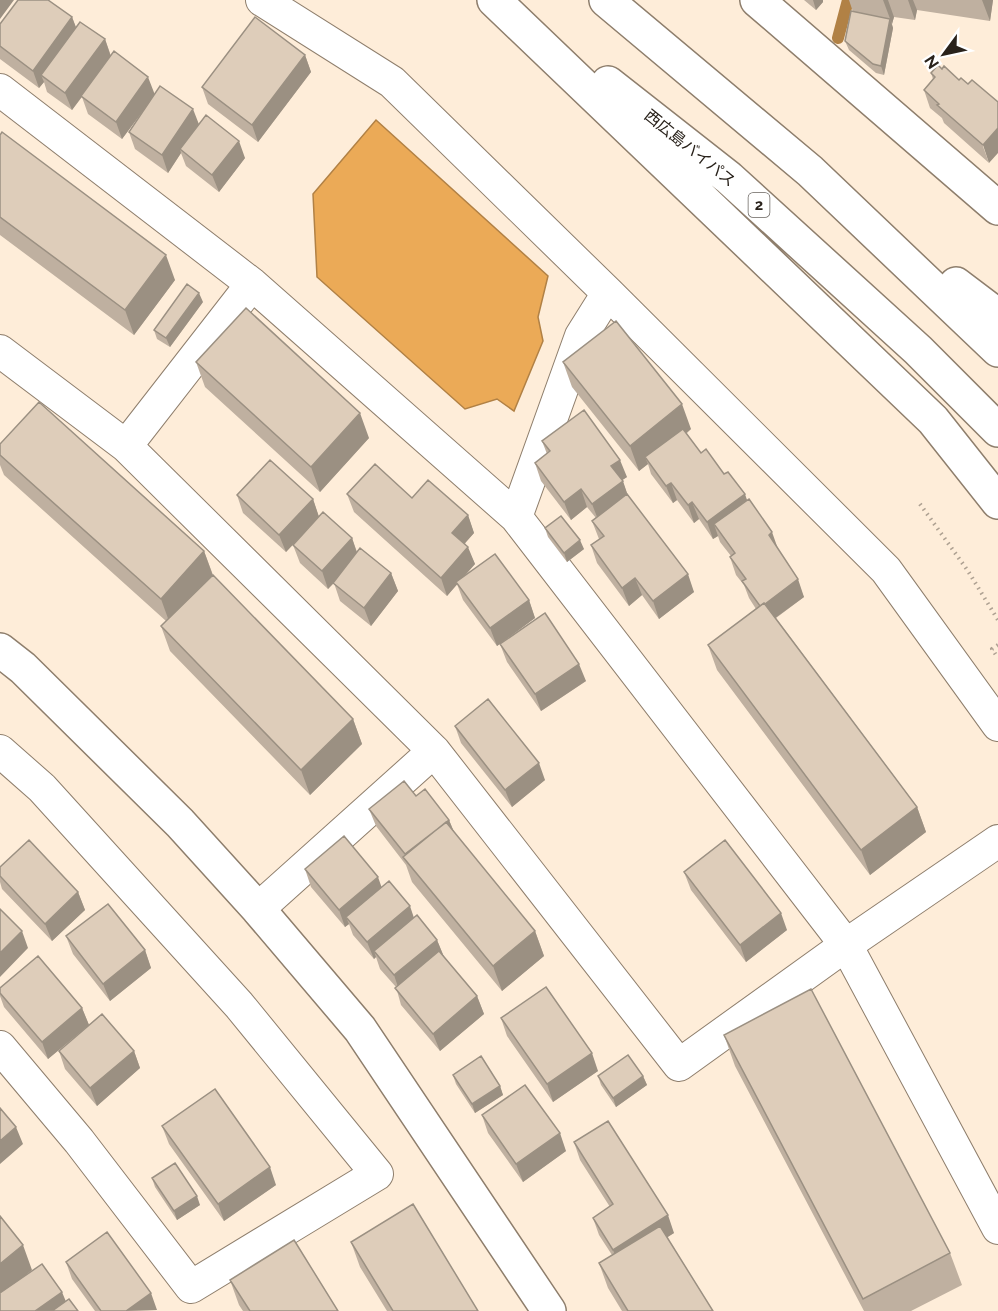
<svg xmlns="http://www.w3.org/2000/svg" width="998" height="1311" viewBox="0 0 998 1311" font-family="Raleway,'Noto Sans JP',sans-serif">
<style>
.water{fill:#ebaa57;stroke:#b18145;stroke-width:1.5}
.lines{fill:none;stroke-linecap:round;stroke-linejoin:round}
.stream{stroke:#b18145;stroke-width:12}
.street-casing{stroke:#8e7e6c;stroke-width:34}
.secondary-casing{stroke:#8e7e6c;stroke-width:36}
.highway-casing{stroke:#8e7e6c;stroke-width:36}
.path{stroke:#aea192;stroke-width:4;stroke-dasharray:1.5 4.5;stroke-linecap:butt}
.street{stroke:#fff;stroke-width:32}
.secondary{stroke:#fff;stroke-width:33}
.highway{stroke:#fff;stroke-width:33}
.wall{fill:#bfb0a0}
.shaded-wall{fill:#9b9082}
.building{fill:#decdba;stroke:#9b9082;stroke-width:1.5}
.labels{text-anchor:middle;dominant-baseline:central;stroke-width:6;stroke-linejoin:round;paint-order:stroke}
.shield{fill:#fff;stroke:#69645f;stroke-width:1.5}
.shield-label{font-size:15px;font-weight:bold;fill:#29221b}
.street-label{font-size:16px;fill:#29221b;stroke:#fff}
</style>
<rect width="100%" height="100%" fill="#feedd9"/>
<path class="water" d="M376 120 548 276 538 317 543 341 514 411 497 399 465 409 317 277 313 194Z"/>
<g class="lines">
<path class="stream" d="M838 38 848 0"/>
<g class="street-casing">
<path id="street" d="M262 0 392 82 608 293 886 570 998 725
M0 90 252 284 516 517 846 945 998 1228
M0 351 126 446 434 751 679 1065 846 945 998 841
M126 446 252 284
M516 517 581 336 608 293
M0 751 42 788 239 1005 377 1174 191 1287 79 1141 0 1047
M258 909 434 751"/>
</g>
<g class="secondary-casing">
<path id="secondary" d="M757 0 998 208
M0 650 23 668 180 823 258 909 360 1029 549 1311"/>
</g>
<g class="highway-casing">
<path id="highway" d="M494 0 933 420 998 502
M606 0 810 171 998 350
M608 83 729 178 918 350 998 430
M956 284 998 316"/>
</g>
<path class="path" d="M920 504 968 571 998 620
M998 645 992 649 998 658"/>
<use href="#street" class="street"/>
<use href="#secondary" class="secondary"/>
<use href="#highway" class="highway"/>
</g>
<path class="wall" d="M804 0H823V2L816 10Z
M849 0H993L990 21 917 10 915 20 894 17 892 24 893 28 884 75 876 73 849 50 845 41 853 12Z
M72 17 76 28 105 39 111 56 154 94 199 124 245 158 219 192 186 166 181 153 168 173 135 149 129 132 144 109 122 139 88 114 82 97 72 110 47 92 44 82 39 88 0 59V24Z
M305 55 311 72 258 142 208 104 202 87Z
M931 73 959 80 989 163 944 123 942 118 930 108 924 90 933 79Z
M0 135 175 280 134 335 0 235Z
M203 302 170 347 157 339 154 330Z
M196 362 369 438 320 492 205 387Z
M563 362 691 429 686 434 701 453 724 474 747 500 778 550 804 597 776 618 917 807 926 832 870 875 717 670 708 645 756 609 749 598 744 585 736 575 730 557 731 556 720 542 718 536 713 539 699 519 694 523 677 500 673 503 651 474 648 464 639 471 572 387Z
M542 441 627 477 622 480 628 496 694 592 659 619 642 595 629 606 597 563 591 545 599 539 592 521 596 518 587 507 571 520 541 481 535 463 547 454Z
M0 444 204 551 213 575 353 719 362 744 310 795 170 651 161 626 166 621 4 475 0 465Z
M347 494 412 498 468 515 474 533 465 543 475 564 463 577 529 600 535 618 497 646 463 600 457 584 447 596 354 512Z
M237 495 313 499 319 517 286 552 243 513Z
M545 528 584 549 567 562 548 537Z
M352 538 357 552 391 573 398 591 371 626 340 601 334 583 328 589 300 563 293 545Z
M500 644 586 681 541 711 507 662Z
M455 726 545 780 512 807 461 743Z
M416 796 449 820 454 832 535 931 544 956 502 991 412 882 406 865 376 826 369 809Z
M0 867 78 892 85 910 52 941 2 889 0 882Z
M305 869 381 887 437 940 444 957 477 996 484 1014 440 1051 401 1005 396 987 380 969 376 957 374 959 353 935 349 924 345 927 311 887Z
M684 872 787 930 746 962 691 890Z
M66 936 145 950 151 968 110 1001 73 954Z
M0 988 82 1008 89 1025 48 1059 4 1007 0 996Z
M501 1018 598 1071 553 1102 507 1036Z
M724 1035 950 1253 962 1285 911 1311H864L735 1066Z
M59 1051H134L140 1068 97 1106 65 1069Z
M453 1075 500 1086 503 1095 475 1113 456 1084Z
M598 1076H643L647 1085 616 1107 601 1085Z
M482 1115 566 1151 523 1182 488 1133Z
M162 1126 276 1185 224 1221 169 1144Z
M574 1142 674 1233 667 1237 713 1311H622L608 1288 599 1263 612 1255 599 1235 593 1218 610 1207 580 1160Z
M152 1178 200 1205 177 1220 155 1187Z
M351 1242 478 1311H387L360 1267Z
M66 1262 157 1310 95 1311 72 1279Z
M230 1280 338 1311H243L239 1305Z"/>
<path class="shaded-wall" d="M0 0H14L0 19Z
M813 0H823V2L816 10Z
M883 0H888L894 17 892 24Z
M908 0H913L917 10 915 20Z
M982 0H993L990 21Z
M72 17 79 35 41 75 44 82 39 88 33 71Z
M890 19 893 28 884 75 881 66Z
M105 39 111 57 72 110 65 93Z
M305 55 311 72 258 142 252 125Z
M148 77 155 95 122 139 116 122Z
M193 109 200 127 180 149 181 153 168 173 162 155Z
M998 128V153L989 163 983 145Z
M239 141 245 158 219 192 212 175Z
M166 255 175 280 134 335 125 310Z
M199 293 203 302 170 347 166 338Z
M682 404 691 429 649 463 645 457 648 464 639 471 630 446Z
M360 413 369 438 320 492 311 467Z
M620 460 627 477 618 483 611 466Z
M623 481 629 499 599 522 592 504Z
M671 483 677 500 673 503 666 486Z
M581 489 587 507 571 520 564 502Z
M745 494 751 512 714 524 718 536 713 539 707 522Z
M313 499 319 517 286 552 279 535Z
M692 502 699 519 694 523 688 505Z
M468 515 474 533 459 550 452 533Z
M772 532 778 549 769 535Z
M352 538 358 556 328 589 322 571Z
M580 540 584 549 567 562 564 553Z
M468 547 475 564 447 596 441 578Z
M204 551 213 576 170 624 161 599Z
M391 573 398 591 371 626 364 608Z
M688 574 694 592 659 619 653 601Z
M635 578 642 595 629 606 622 588Z
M798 579 804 597 767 624 761 607Z
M529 600 535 618 497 646 490 628Z
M579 664 586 681 541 711 535 694Z
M353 719 362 744 310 795 301 770Z
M539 763 545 780 512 807 505 790Z
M917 807 926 832 870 875 861 850Z
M449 820 456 837 408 864 405 854Z
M378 877 384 894 346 917 349 924 345 927 339 910Z
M78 892 85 910 52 941 45 924Z
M410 906 416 924 374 951 376 957 374 959 367 942Z
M781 913 787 930 746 962 740 945Z
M22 931 28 948 0 977V953Z
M535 931 544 956 502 991 493 966Z
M437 940 444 957 400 993 394 975Z
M145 950 151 968 110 1001 103 984Z
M477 996 484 1014 440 1051 433 1034Z
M82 1008 89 1025 48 1059 42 1042Z
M134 1051 140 1068 97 1106 90 1088Z
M592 1053 598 1071 553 1102 547 1084Z
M643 1076 647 1085 616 1107 613 1098Z
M500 1086 503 1095 475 1113 472 1104Z
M16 1127 23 1144 0 1164V1141Z
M560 1133 566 1151 523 1182 516 1164Z
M270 1167 276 1185 224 1221 218 1204Z
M197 1196 200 1205 177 1220 174 1211Z
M668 1215 674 1233 620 1268 613 1250Z
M23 1245 32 1270 0 1296V1264Z
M62 1292 69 1309 66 1311H35Z
M151 1293 157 1310 126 1311Z"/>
<path class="building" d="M18 0H48L72 17 33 71 0 46V24Z
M851 11 890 19 881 66 873 64 845 41Z
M255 17 305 55 252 125 202 87Z
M80 22 105 39 65 93 41 75Z
M114 51 148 77 116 122 81 96Z
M938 65 942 69 944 66 959 80 961 78 968 84 972 80 998 102V128L983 145 937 105 939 104 924 90 935 77 931 73Z
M160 86 193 109 162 155 129 132Z
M206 115 239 141 212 175 180 149Z
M2 132 166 255 125 310 0 217V135Z
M187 284 199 293 166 338 154 330Z
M246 308 360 413 311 467 196 362Z
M616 321 682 404 630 446 563 362Z
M39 402 204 551 161 599 0 455V444Z
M584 410 620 460 611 466 623 481 592 504 581 489 564 502 535 463 550 451 542 441Z
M683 429 701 453 706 449 724 474 728 472 745 494 707 522 692 502 688 505 671 483 666 486 645 457Z
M270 460 313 499 279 535 237 495Z
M375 464 412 498 428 480 468 515 452 533 468 547 441 578 347 494Z
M627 494 688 574 653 601 635 578 622 588 591 545 604 536 592 521Z
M749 499 772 532 769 535 798 579 765 604 764 603 760 606 742 581 746 579 730 557 735 553 714 524Z
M323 512 352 538 322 571 293 545Z
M561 516 580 540 564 553 545 528Z
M360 548 391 573 364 608 333 583Z
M495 554 529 600 490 628 456 582Z
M213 575 353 719 301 770 161 626Z
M764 603 917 807 861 850 708 645Z
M545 613 579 664 535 694 500 644Z
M488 699 539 763 505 790 455 726Z
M404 781 416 796 425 789 449 820 405 854 369 809Z
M446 822 535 931 493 966 403 857Z
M344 836 378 877 339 910 305 869Z
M29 840 78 892 45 924 0 876V867Z
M725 840 781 913 740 945 684 872Z
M389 881 410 906 367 942 346 917Z
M108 904 145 950 103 984 66 936Z
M0 909 22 931 0 953Z
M417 915 437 940 394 975 374 951Z
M439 951 477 996 433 1034 395 988Z
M38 956 82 1008 42 1042 0 993V988Z
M546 987 592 1053 547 1084 501 1018Z
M811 989 950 1253 863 1299 724 1035Z
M102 1014 134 1051 90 1088 59 1051Z
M628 1055 643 1076 613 1098 598 1076Z
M481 1056 500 1086 472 1104 453 1075Z
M525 1085 560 1133 516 1164 482 1115Z
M215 1089 270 1167 218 1204 162 1126Z
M0 1108 16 1127 0 1141Z
M608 1121 668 1215 613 1250 593 1218 613 1204 574 1142Z
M175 1163 197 1196 174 1211 152 1178Z
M413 1204 478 1311H393L351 1242Z
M0 1216 23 1245 0 1264Z
M660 1226 713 1311H628L599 1263Z
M107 1232 151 1293 126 1311H101L66 1262Z
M294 1240 338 1311H250L230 1280Z
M42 1264 62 1292 35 1311H0V1293Z
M69 1299 78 1311H52Z"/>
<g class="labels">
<rect class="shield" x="748.5" y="193" width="21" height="24" rx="4.5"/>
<g class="shield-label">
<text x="759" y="205">2</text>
</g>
<g class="street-label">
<text transform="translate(690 148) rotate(39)">西広島バイパス</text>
</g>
</g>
<g transform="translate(944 54) rotate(237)" stroke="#ffffff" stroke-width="4.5" paint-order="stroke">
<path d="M0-4.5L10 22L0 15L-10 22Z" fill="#29221b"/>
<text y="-9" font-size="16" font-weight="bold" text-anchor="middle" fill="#29221b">N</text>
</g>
</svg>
